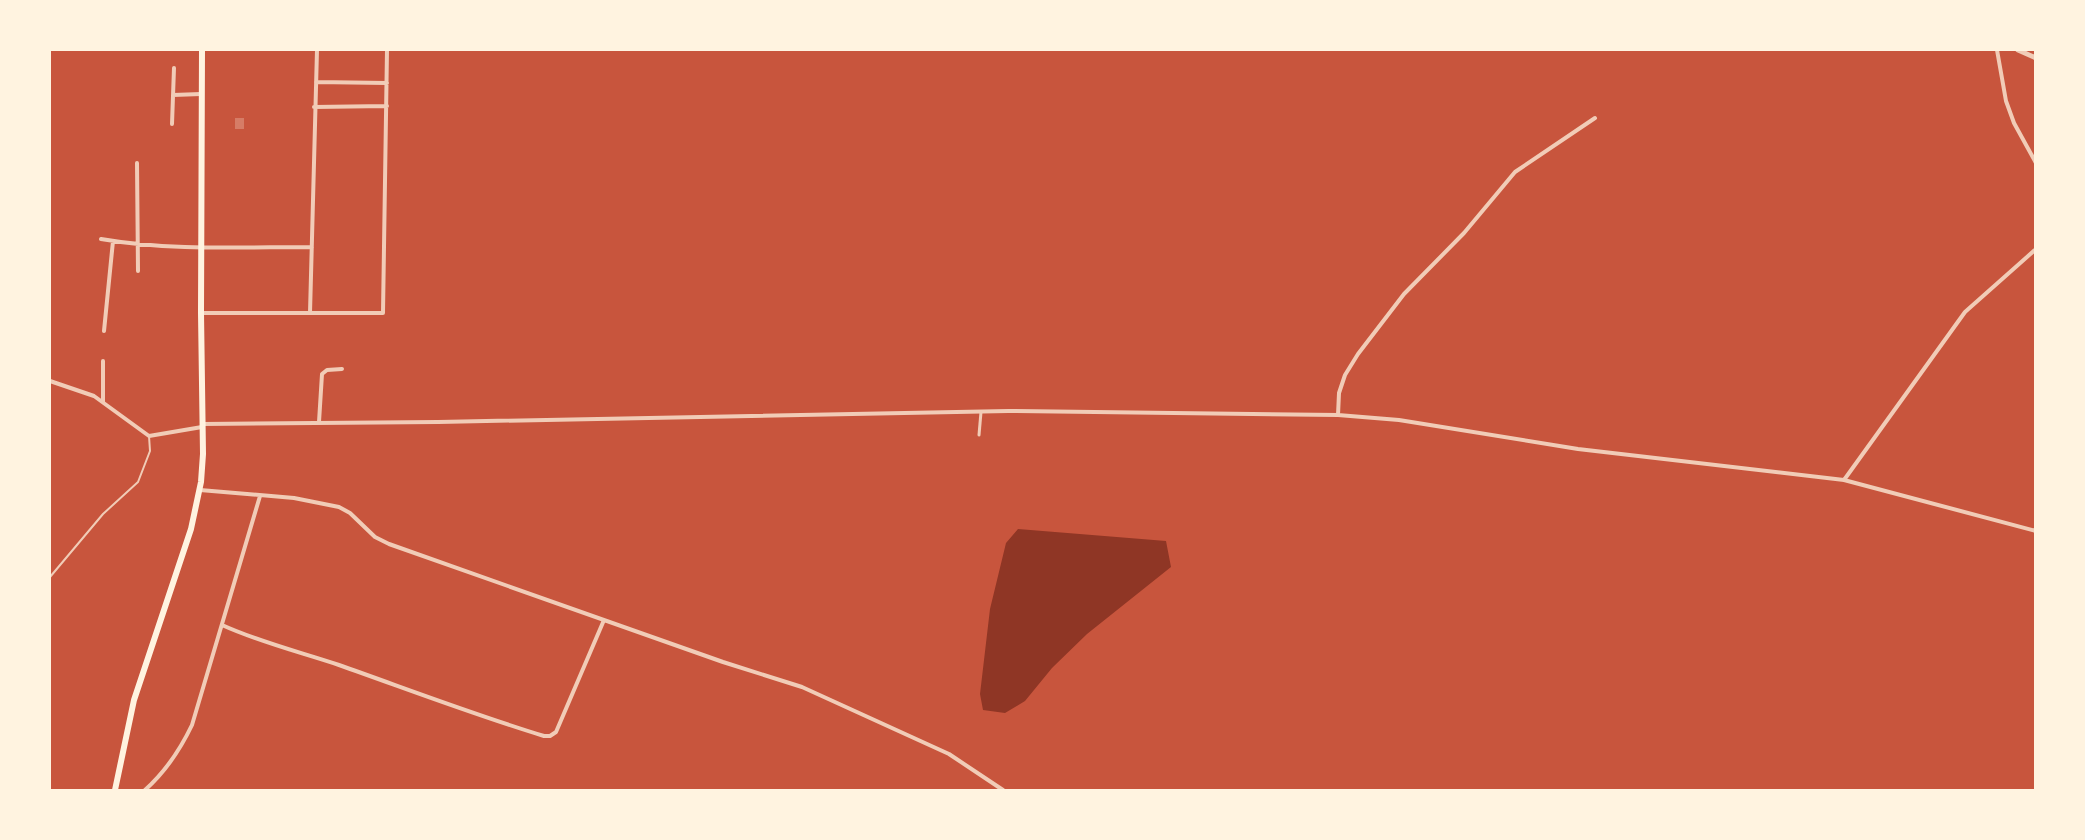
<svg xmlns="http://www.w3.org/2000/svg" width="2085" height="840" viewBox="0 0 2085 840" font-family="Ubuntu,sans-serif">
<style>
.water{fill:#8f3625}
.building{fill:#d67c66}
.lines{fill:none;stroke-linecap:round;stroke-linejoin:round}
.service{stroke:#f1ccb7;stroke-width:2}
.pedestrian{stroke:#f1ccb7;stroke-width:3}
.minor{stroke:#f1ccb7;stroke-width:4}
.tertiary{stroke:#f1ccb7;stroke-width:5}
.primary{stroke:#fff3e0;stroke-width:6}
</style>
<rect width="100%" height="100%" fill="#c8553d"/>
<path class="water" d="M1018 529 1166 541 1171 567 1087 634 1052 668 1025 701 1005 713 983 710 980 694 990 609 1006 543Z"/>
<path class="building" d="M235 118H244V129H235Z"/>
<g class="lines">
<path class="service" d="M50 577 103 514 138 482 150 451 149 436"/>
<path class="pedestrian" d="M979 435 981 412"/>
<path class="minor" d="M1997 50 2006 101 2014 123 2036 163
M316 82 387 83
M173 95 201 94
M314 107 387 106
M172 124 174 68
M137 163 138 271
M101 239C170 251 242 247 312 247
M201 313H383L387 50
M310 313 317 50
M104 331 113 241
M103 361V402
M50 381 94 396 149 436 202 427
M1338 415 1339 393 1345 375 1358 354 1404 294 1464 233 1515 172 1595 118
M319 422 322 374 327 370 342 369
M202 424 438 422 1008 411 1338 415 1399 420 1578 449 1844 480 2036 531
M1844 480 1965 312 2036 249
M200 490 294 498 339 507 350 513 375 537 389 544 723 662 802 687 949 754 1003 790
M222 625C259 642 300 652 339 665 407 689 475 715 544 736H550L556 732 604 620
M145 790C164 773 181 748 192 725L260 496"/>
<path class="tertiary" d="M2018 50 2036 58"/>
<path class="primary" d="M115 790 134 700 191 529 201 482 203 454 201 313 202 50"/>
</g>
<rect width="2085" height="840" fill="none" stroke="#fff3e0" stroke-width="102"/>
</svg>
